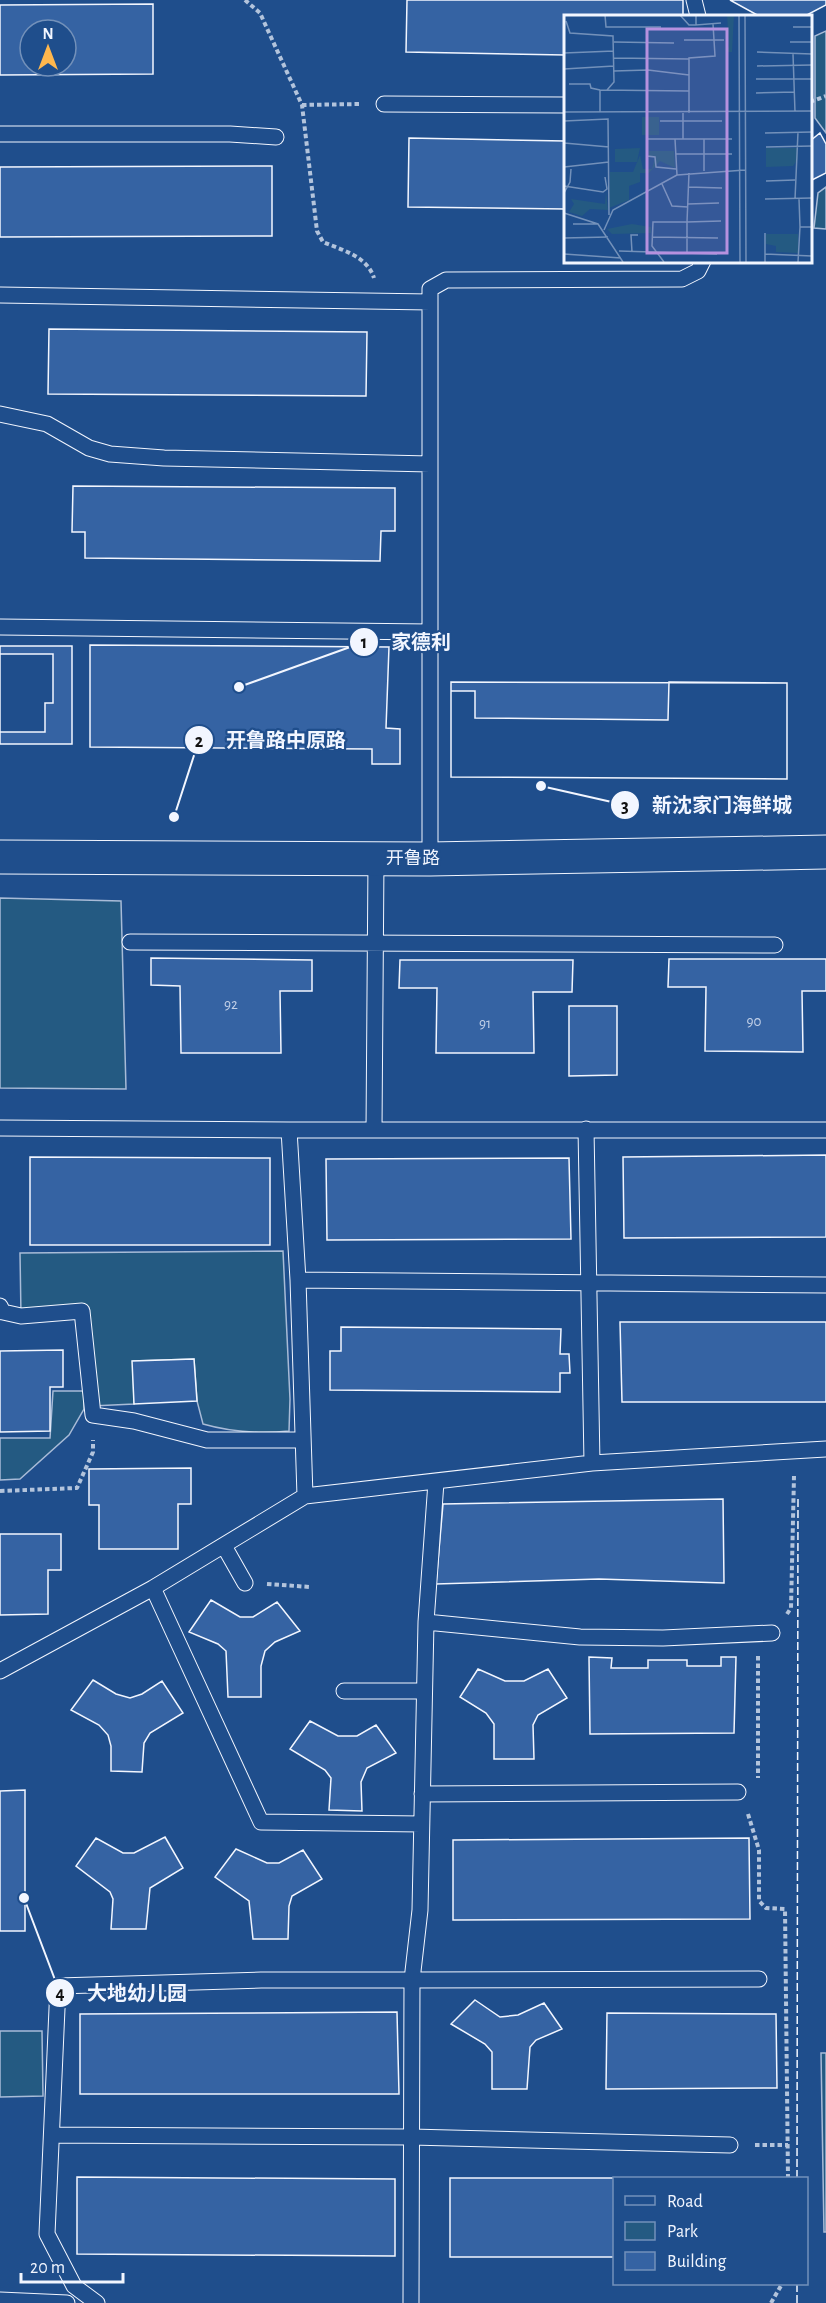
<svg xmlns="http://www.w3.org/2000/svg" width="826" height="2303" viewBox="0 0 826 2303" font-family="'Alegreya Sans','Noto Sans SC',sans-serif">
<style>
.green{fill:#245a82;stroke:#a8bbd7;stroke-width:1.5}
.building{fill:#3563a3;stroke:#f2f6ff;stroke-width:1.5;fill-rule:evenodd}
.lines{fill:none;stroke-linecap:round;stroke-linejoin:round}
.service-casing{stroke:#f2f6ff;stroke-width:17}
.tertiary-casing{stroke:#f2f6ff;stroke-width:35}
.path{stroke:#b3c4dc;stroke-width:4;stroke-dasharray:4.5 3;stroke-linecap:butt}
.service{stroke:#1f4e8c;stroke-width:15}
.tertiary{stroke:#1f4e8c;stroke-width:33}
.fence{stroke:#f2f6ff;stroke-width:1.5;stroke-dasharray:8 3;stroke-linecap:butt}
.labels{text-anchor:middle;dominant-baseline:central;stroke-width:4.5;stroke-linejoin:round;paint-order:stroke}
.number-label{font-size:15px;fill:#c3d1e8}
.street-label{font-size:18px;fill:#f2f6ff;stroke:#1f4e8c}
.inset-road{fill:none;stroke:#7391ba;stroke-width:1.5}
.view{fill:#b691df;fill-opacity:0.15;stroke:#b691df;stroke-width:3}
.inset-edge{fill:none;stroke:#f2f6ff;stroke-width:3}
.leader{fill:none;stroke:#f2f6ff;stroke-width:2}
.callout-dot{fill:#f2f6ff;stroke:#1f4e8c;stroke-width:2}
.mark-label{font-size:18px;text-anchor:middle;font-weight:bold;fill:#111}
.callout-label{font-size:20px;text-anchor:middle;font-weight:bold;fill:#f2f6ff;stroke:#1f4e8c;stroke-width:4.5;stroke-linejoin:round;paint-order:stroke}
</style>
<rect width="100%" height="100%" fill="#1f4e8c"/>
<path class="green" d="M826 31V133L815 118V36Z
M826 187V229L814 228 818 193Z
M0 898 121 901 126 1089 0 1088Z
M283 1251 290 1399 289 1431C259 1434 231 1432 203 1424L197 1401 194 1359 133 1361 134 1404 92 1406 82 1312 21 1316 20 1253Z
M53 1391H84V1409L69 1435 20 1479 0 1480V1438H50Z
M0 2031H42L43 2096 0 2097Z
M821 2053H826V2232H824Z"/>
<path class="building" d="M407 0H683V16H565V55L406 52Z
M730 0H826V5L805 16H759Z
M153 4V74L0 75V5ZM30 30H66V66H30Z
M820 133 826 144V173L810 181V141Z
M409 138 565 141V209L408 207Z
M272 166V236L0 237V167Z
M49 329 367 332 366 396 48 394Z
M73 486 395 488V531H381L380 561 85 558V532H72Z
M90 645 389 647 386 728 400 729V764H372V749L90 747Z
M0 646H72V744H0Z
M0 654H53V703H45V732H0Z
M451 682 787 683V779L451 777Z
M669 682 787 683V779L451 777V691H475V718L668 720Z
M151 958 312 960V991H280L281 1053H181L180 986 151 985Z
M669 959H826V991H802L803 1052 705 1051 706 987H668Z
M400 960H573L572 992H533L534 1053H436L437 988H399Z
M569 1006H617V1075L569 1076Z
M826 1155V1237L624 1238 623 1157Z
M30 1157 270 1158V1245H30Z
M569 1158 571 1239 327 1240 326 1159Z
M620 1322H826V1402H622Z
M341 1327 561 1329 560 1354H569L570 1373H560V1392L330 1390V1351H341Z
M63 1350V1387H50V1431L0 1432V1351Z
M194 1359 197 1401 134 1404 132 1361Z
M191 1468V1504H178V1549H99V1505H89V1469Z
M723 1499 724 1583 599 1579 436 1584 443 1504Z
M0 1534H61V1570H48V1614L0 1615Z
M211 1600 240 1617H253L277 1602 300 1631 275 1642 265 1651 261 1666V1697H228L226 1651 218 1644 189 1632Z
M589 1657 612 1658 611 1668H648V1660H687V1666H721V1657H736L734 1733 590 1734Z
M478 1669 505 1681H524L548 1669 567 1698 538 1715 533 1725 534 1759H494V1724L486 1713 460 1697Z
M93 1680 116 1694 130 1698 142 1694 162 1681 183 1713 150 1733 144 1743 142 1772 111 1771V1746L108 1735 99 1725 71 1710Z
M310 1721 338 1736H357L376 1725 396 1753 367 1768 361 1782 362 1811 329 1810 331 1778 325 1770 290 1749Z
M25 1790V1931H0V1791Z
M165 1837 183 1868 150 1888 146 1929H111L113 1899 110 1892 76 1866 96 1838 123 1853H134Z
M749 1838 750 1919 453 1920V1840Z
M236 1849 267 1863H279L303 1850 322 1879 292 1896 289 1906 288 1939H253L249 1901 215 1877Z
M475 2000 500 2017 518 2015 544 2003 562 2029 536 2040 530 2047 527 2089H492V2052L485 2044 451 2024Z
M397 2012 399 2094H80V2014Z
M607 2013 776 2014 777 2088 606 2089Z
M77 2177 395 2179V2256L77 2254Z
M450 2178H740H614V2257H450Z"/>
<g class="lines">
<g class="service-casing">
<path id="service" d="M694 0 698 16
M384 104 565 105
M0 134H230L276 137
M0 295 430 302
M0 414 47 424 89 448 110 454 164 458 430 464
M0 627 430 632
M430 859V289L446 280 682 279 698 271 703 261
M130 942 775 945
M0 1128 289 1130
M586 1129 592 1463
M374 1130H826
M298 1280 826 1285
M0 1306 3 1312 21 1316 82 1311 93 1415 134 1421 207 1440H303
M305 1496 592 1463 826 1449
M224 1546 245 1583
M153 1588 261 1822 421 1824
M426 1622 580 1637 663 1638 772 1633
M0 1671 153 1588 305 1496 298 1280 289 1130H374L376 859
M344 1691H424
M422 1794 738 1792
M52 2135 411 2137 730 2145
M0 2300 67 2303
M97 2303 74 2286 47 2234 58 1986 261 1980H412L420 1910 426 1622 436 1482
M411 2303 412 1980 759 1979"/>
</g>
<g class="tertiary-casing">
<path id="tertiary" d="M0 857 430 859 826 852"/>
</g>
<path class="path" d="M245 0 260 13 302 105 317 231 323 242C342 250 367 256 374 278
M810 102 826 96
M302 105 360 104
M0 1491 77 1488 93 1452V1440
M267 1584 310 1587
M787 1614 791 1608 794 1476
M758 1656V1778
M748 1814 759 1850V1901L766 1908 785 1909 788 2178
M755 2145H788
M771 2303 782 2284"/>
<use href="#service" class="service"/>
<use href="#tertiary" class="tertiary"/>
<path class="fence" d="M797 2178 798 1497
M797 2284V2303"/>
</g>
<g class="labels">
<g class="number-label">
<text x="231" y="1004">92</text>
<text x="754" y="1021">90</text>
<text x="485" y="1023">91</text>
</g>
<g class="street-label">
<text x="413" y="859">开鲁路</text>
</g>
</g>
<g transform="translate(564 15)">
<rect width="248" height="248" fill="#1f4e8c"/>
<path d="M163 0H170L168 37H162L165 31ZM78 102H95V120H78ZM76 133 73 147H51V134ZM202 133H233L234 144 229 151 202 152ZM85 136H110L111 153 96 146 85 158H76V167L65 171V185L45 193 46 157H69L76 140 79 154H88L91 142H85ZM42 177 44 195 26 194 18 201 5 197 10 189 7 184 41 189ZM68 209 87 212V218L48 219 43 214ZM202 219H234V238L212 237V231L202 229Z" fill="#245a82"/>
<path class="inset-road" d="M41 0 42 12H97M116 0 125 10H132M132 0V10L157 8M175 0 176 247M181 0 182 247M2 6 6 18 49 21 50 67 43 75M229 12H248M120 25H160M50 27 110 28M226 27H248M193 37 248 39M0 38 50 36M229 39 231 97M50 43 125 44M193 51 248 50M0 54 50 51M50 56 84 55 125 60M192 64H248M5 69H26L27 73 36 75M192 78 231 77M0 97 248 96M36 97V75L125 76M125 98V43L151 41 149 9M0 106 44 104 45 200M96 106H158M201 118 248 117M111 124H83V141L91 142 92 152 112 154M119 124H168M140 124V156M0 128 45 132M202 132 248 131M112 139H168M0 152 45 147M113 160 181 155M202 166 231 165M98 169 108 191 124 192M0 171 39 177 43 174 41 162M124 172 158 173M0 178 6 167 7 154M201 184 248 183M231 184 234 117M235 184 236 212M124 189 155 188M0 198 34 209 59 247M9 209H34M40 215 49 195 113 160 111 124H119V98M88 222 154 223M0 223 44 222M55 236 153 239M68 237 67 220H74M123 238V207L157 206M0 239 57 243M201 239 248 241M100 247 88 231 89 207H123L125 158M201 247V218M234 247 236 212H248"/>
<path class="view" d="M83 14H163V238H83Z"/>
<rect width="248" height="248" class="inset-edge"/>
</g>
<path class="leader" d="M239 687L364 642M174 817L199 740M541 786L625 805M24 1898L60 1993"/>
<g class="callout-dot">
<circle cx="239" cy="687" r="6"/>
<circle cx="174" cy="817" r="6"/>
<circle cx="541" cy="786" r="6"/>
<circle cx="24" cy="1898" r="6"/>
<circle cx="364" cy="642" r="15"/>
<circle cx="199" cy="740" r="15"/>
<circle cx="625" cy="805" r="15"/>
<circle cx="60" cy="1993" r="15"/>
</g>
<g class="mark-label">
<text x="364" y="648">1</text>
<text x="199" y="747">2</text>
<text x="625" y="812">3</text>
<text x="60" y="1999">4</text>
</g>
<g class="callout-label">
<text x="421" y="649">家德利</text>
<text x="286" y="747">开鲁路中原路</text>
<text x="722" y="812">新沈家门海鲜城</text>
<text x="137" y="2000">大地幼儿园</text>
</g>
<rect x="613" y="2177" width="195" height="108" fill="#1f4e8c" stroke="#7391ba" stroke-width="1.5"/>
<rect x="625" y="2196" width="30" height="9" fill="#1f4e8c" stroke="#7391ba" stroke-width="1.5"/>
<text x="667" y="2207" font-size="18" fill="#f2f6ff">Road</text>
<rect x="625" y="2222" width="30" height="18" fill="#245a82" stroke="#7391ba" stroke-width="1.5"/>
<text x="667" y="2237" font-size="18" fill="#f2f6ff">Park</text>
<rect x="625" y="2252" width="30" height="18" fill="#3563a3" stroke="#7391ba" stroke-width="1.5"/>
<text x="667" y="2267" font-size="18" fill="#f2f6ff">Building</text>
<g transform="translate(48 48)"><circle r="28" fill="#1f4e8c" stroke="#7391ba" stroke-width="1.5"/>
<path d="M0-4.5L10 22L0 15L-10 22Z" fill="#ffb74d"/>
<text y="-9" font-size="16" font-weight="bold" text-anchor="middle" fill="#f2f6ff">N</text>
</g>
<path d="M21 2273v9h102v-9" fill="none" stroke="#f2f6ff" stroke-width="3"/>
<text x="30" y="2273" font-size="18" fill="#f2f6ff" stroke="#1f4e8c" stroke-width="4.5" paint-order="stroke">20 m</text>
</svg>
